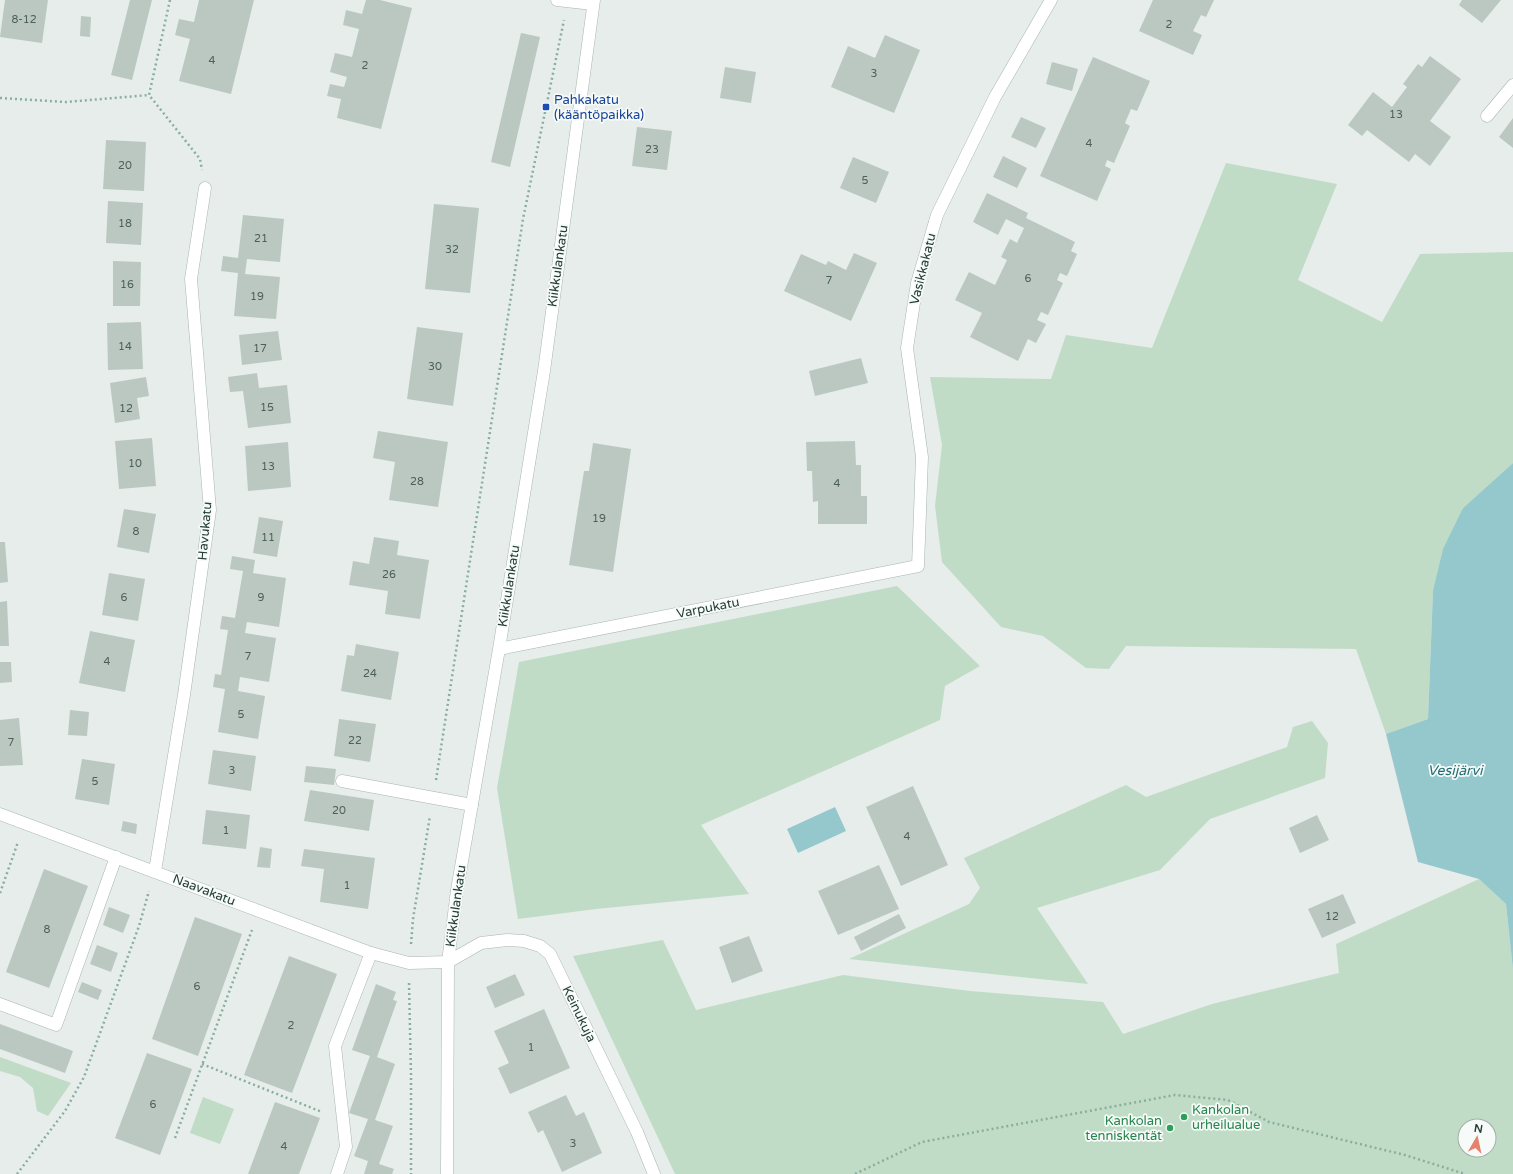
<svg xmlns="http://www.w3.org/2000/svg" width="1513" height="1174" viewBox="0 0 1513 1174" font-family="'Varela Round',sans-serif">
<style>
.green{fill:#c1dcc6;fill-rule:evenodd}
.water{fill:#94c8cd}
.building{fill:#bbc8c2}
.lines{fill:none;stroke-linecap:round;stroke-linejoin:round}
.lane-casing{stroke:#a9b5b0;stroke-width:13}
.street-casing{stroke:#a9b5b0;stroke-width:13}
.path{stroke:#89aea0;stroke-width:2.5;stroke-dasharray:2 3;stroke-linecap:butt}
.lane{stroke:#fff;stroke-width:12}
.street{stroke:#fff;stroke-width:12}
.transit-dot{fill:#1a4fb4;stroke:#f6faf8;stroke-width:1.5}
.leisure-dot{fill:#2e9e5b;stroke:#f6faf8;stroke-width:1.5}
.labels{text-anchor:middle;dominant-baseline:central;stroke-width:3.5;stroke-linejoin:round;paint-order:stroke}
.number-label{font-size:11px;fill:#4b6059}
.transit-label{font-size:13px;fill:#164399;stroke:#f6faf8;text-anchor:start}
.street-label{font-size:13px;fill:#263e36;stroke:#f6faf8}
.leisure-label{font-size:13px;fill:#27864d;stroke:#f6faf8;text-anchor:start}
.water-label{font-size:14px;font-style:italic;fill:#256e75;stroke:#f6faf8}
</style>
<rect width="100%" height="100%" fill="#e6edea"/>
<path class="green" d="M1226 163 1337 184 1298 280 1382 322 1420 254 1513 252V463L1463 508 1433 591 1428 719 1386 734 1356 649 1126 646 1109 669 1086 668 1043 636 1001 627 942 562 935 506 942 445 930 377 1051 379 1066 335 1152 348Z
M897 586 980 666 945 686 940 720 701 825 749 894 596 909 518 919 497 788 519 662Z
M1312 721 1328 743 1325 778 1210 819 1160 870 1037 908 1088 984 849 959 969 904 980 888 964 858 1126 785 1146 797 1287 747 1293 727Z
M1479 879 1506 904 1513 970V1174H675L573 956 663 940 696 1010 843 975 970 991 1103 1002 1123 1034 1212 1004 1339 973 1336 944ZM1465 1126H1489V1150H1465Z
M0 1057 71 1083 48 1116 37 1111 33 1088 20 1077 0 1071Z
M203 1097 234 1109 220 1144 190 1133Z"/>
<path class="water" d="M1513 463V970L1506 904 1479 879 1418 862 1386 734 1428 719 1433 591 1443 549 1463 508Z
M835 807 846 831 798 853 787 829Z"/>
<path class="building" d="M5 0H48L42 43 0 37Z
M130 0H152L132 80 111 75Z
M199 0H254L231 94 179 81 190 39 175 35 179 19 194 22Z
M366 0H380L412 8 381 129 337 118 341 99 327 96 330 84 344 87 347 77 330 72 335 53 352 57 359 29 343 25 346 10 362 14Z
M1153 0H1214L1206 17 1201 15 1193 31 1202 35 1193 55 1139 31Z
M1462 0H1501L1482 23 1459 5Z
M81 16 91 17 90 37 80 36Z
M521 33 540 37 510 167 491 162Z
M885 35 920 50 894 113 831 87 848 46 875 58Z
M1430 56 1461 79 1430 121 1451 137 1430 166 1415 154 1409 162 1367 130 1362 136 1348 125 1373 92 1392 107 1407 87 1403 84 1418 64 1422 67Z
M1093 57 1150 81 1137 111 1131 109 1125 123 1130 126 1114 163 1107 160 1105 166 1111 169 1097 201 1040 176Z
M1052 62 1078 69 1072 91 1046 84Z
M725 67 756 72 751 103 720 98Z
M1021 117 1046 128 1036 148 1011 137Z
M1513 118V148L1499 137Z
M637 127 672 131 667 170 632 166Z
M106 140 146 142 144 191 103 189Z
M1003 156 1027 168 1017 188 993 177Z
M853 157 889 172 876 203 840 188Z
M987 193 1028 213 1026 218 1075 242 1071 251 1077 254 1067 276 1060 273 1057 280 1063 283 1048 315 1041 312 1037 320 1046 324 1036 343 1028 339 1018 361 970 337 982 313 955 300 969 272 995 285 1007 260 1001 257 1010 239 1017 243 1024 228 1006 219 998 235 973 222Z
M108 201 143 203 141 245 106 243Z
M434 204 479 208 470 293 425 289Z
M243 215 284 219 280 262 247 259 245 274 280 277 276 319 234 316 238 273 221 271 223 256 238 258Z
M854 253 877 263 851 321 784 291 801 254 826 265 828 261 846 270Z
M113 261 141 262 140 306H113Z
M141 322 143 369 108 370 107 323Z
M417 327 463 333 453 406 407 399Z
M278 331 282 360 242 365 239 335Z
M861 358 868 383 815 396 809 371Z
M257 373 259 388 287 385 291 423 248 428 243 391 230 392 228 377Z
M146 377 149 396 137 398 140 419 115 423 110 383Z
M378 431 448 442 438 507 389 500 395 462 373 458Z
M152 438 156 486 119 489 115 441Z
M855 441 856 465H861V496H867V524H818V501L813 502 812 471H807L806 442Z
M288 442 291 487 248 491 245 446Z
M593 443 631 449 613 572 569 565 584 471H589Z
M124 509 156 514 149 553 117 547Z
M259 517 283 521 277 557 253 553Z
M374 537 399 541 397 555 429 560 420 619 385 614 388 591 349 585 353 561 369 564Z
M0 542H5L8 582 0 583Z
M232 556 255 560 253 573 286 578 279 627 247 622 245 633 276 638 269 682 240 677 238 691 265 696 258 739 218 732 225 689 213 687 215 674 221 675 228 630 220 629 222 616 235 618 243 571 230 569Z
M109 573 145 579 138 621 102 615Z
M7 601 9 646H0V602Z
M90 631 135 640 125 692 79 683Z
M356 644 399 652 391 700 341 691 347 655 354 656Z
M0 662H11L12 682 0 683Z
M70 710 89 712 87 736 68 735Z
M19 718 23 765 0 766V720Z
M339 719 376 724 370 762 334 756Z
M213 750 256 756 251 791 208 784Z
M82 759 115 764 109 805 75 799Z
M306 766 336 769 334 785 304 782Z
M913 786 948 865 901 886 866 807Z
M310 790 374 800 369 831 304 821Z
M206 810 250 815 246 849 202 844Z
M1317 815 1329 840 1300 853 1289 828Z
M123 821 137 824 136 834 121 831Z
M260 847 272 849 270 868 257 867Z
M304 849 375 858 368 909 320 902 324 869 301 866Z
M879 865 899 909 838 935 818 891Z
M44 869 88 886 49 988 6 972Z
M1343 894 1356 923 1322 938 1308 909Z
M109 907 130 915 123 933 103 925Z
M899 914 906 928 861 951 854 937Z
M195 917 242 934 198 1056 152 1039Z
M749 936 763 971 732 983 719 947Z
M97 945 118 953 111 972 90 964Z
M289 956 337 974 292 1093 244 1075Z
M515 974 525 995 495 1008 486 987Z
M82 982 102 990 98 1000 78 992Z
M376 984 396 992 393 1000 397 1001 377 1057 395 1064 375 1120 393 1126 379 1164 394 1169 392 1174H364L368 1161 354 1156 368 1119 349 1113 370 1056 352 1050Z
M544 1009 570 1068 510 1094 498 1068 509 1063 494 1031Z
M0 1024 73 1051 65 1073 0 1049Z
M147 1053 192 1069 160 1155 115 1138Z
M566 1095 576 1116 584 1112 602 1153 562 1172 543 1130 538 1133 528 1112Z
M275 1102 320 1118 299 1174H248Z"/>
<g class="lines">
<g class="lane-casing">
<path id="lane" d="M342 781 472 805
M0 1004 56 1025 116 857
M337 1174 346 1147 335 1046 371 953"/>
</g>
<g class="street-casing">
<path id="street" d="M557 0 593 4
M1487 116 1513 85
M499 649 918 566 922 457 907 348 917 283 937 215 995 97 1051 0
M0 814 371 953 409 963 448 962 481 943 507 940 524 941 540 946 550 954 637 1132 654 1174
M155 871 184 695 210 510 191 279 205 188
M447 1174 448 962 457 890 499 649 544 371 594 0"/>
</g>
<path class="path" d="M170 0 149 95 200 159 202 170
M0 98 66 102 149 95
M436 780 523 219 564 20
M0 893 18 842
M411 944 413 919 430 816
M409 983 411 1075V1174
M202 1064 322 1112
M175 1138 252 930
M17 1174 65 1111 84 1077 139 926 149 891
M855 1174 922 1142 1175 1095 1228 1100 1269 1122 1405 1155 1465 1174"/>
<use href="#lane" class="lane"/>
<use href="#street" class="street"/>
</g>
<rect class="transit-dot" x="542" y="103" width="8" height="8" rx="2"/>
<g class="leisure-dot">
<circle cx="1184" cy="1117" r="4"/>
<circle cx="1170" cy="1128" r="4"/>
</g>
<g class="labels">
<g class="number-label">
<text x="24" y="19">8-12</text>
<text x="1169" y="24">2</text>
<text x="212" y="60">4</text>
<text x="365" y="65">2</text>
<text x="874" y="73">3</text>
<text x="1396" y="114">13</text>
<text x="1089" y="143">4</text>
<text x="652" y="149">23</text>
<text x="125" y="165">20</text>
<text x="865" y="180">5</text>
<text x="125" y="223">18</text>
<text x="261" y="238">21</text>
<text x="452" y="249">32</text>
<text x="1028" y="278">6</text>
<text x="829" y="280">7</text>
<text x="127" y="284">16</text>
<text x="257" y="296">19</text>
<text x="125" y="346">14</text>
<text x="260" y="348">17</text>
<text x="435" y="366">30</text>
<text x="267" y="407">15</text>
<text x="126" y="408">12</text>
<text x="135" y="463">10</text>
<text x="268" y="466">13</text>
<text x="417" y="481">28</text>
<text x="837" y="483">4</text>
<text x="599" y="518">19</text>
<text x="136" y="531">8</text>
<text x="268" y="537">11</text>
<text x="389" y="574">26</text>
<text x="124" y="597">6</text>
<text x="261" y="597">9</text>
<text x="248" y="656">7</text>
<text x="107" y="661">4</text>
<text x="370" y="673">24</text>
<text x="241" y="714">5</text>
<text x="355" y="740">22</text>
<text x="11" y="742">7</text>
<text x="232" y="770">3</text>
<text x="95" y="781">5</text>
<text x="339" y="810">20</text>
<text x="226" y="830">1</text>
<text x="907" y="836">4</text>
<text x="347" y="885">1</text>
<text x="1332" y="916">12</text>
<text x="47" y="929">8</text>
<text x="197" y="986">6</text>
<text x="291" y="1025">2</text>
<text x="531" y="1047">1</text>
<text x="153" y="1104">6</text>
<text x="573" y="1143">3</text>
<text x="284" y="1146">4</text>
</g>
<g class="transit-label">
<text x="554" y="100">Pahkakatu<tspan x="554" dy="15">(kääntöpaikka)</tspan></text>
</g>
<g class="street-label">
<text transform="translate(558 266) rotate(-82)">Kiikkulankatu</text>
<text transform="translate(923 269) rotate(-76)">Vasikkakatu</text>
<text transform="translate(205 531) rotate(-85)">Havukatu</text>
<text transform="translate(509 586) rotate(-81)">Kiikkulankatu</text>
<text transform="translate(708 608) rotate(-11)">Varpukatu</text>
<text transform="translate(204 890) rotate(21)">Naavakatu</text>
<text transform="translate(456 906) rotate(-82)">Kiikkulankatu</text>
<text transform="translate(579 1014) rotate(64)">Keinukuja</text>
</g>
<g class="leisure-label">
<text x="1192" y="1110">Kankolan<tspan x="1192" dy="15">urheilualue</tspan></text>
<text x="1162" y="1121" text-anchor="end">Kankolan<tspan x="1162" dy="15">tenniskentät</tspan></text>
</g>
<g class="water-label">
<text x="1455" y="770">Vesijärvi</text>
</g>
</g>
<g transform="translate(1477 1138) rotate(9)"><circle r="19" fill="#f6faf8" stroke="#a3afaa"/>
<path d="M0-3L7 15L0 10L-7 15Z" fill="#e5816c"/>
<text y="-6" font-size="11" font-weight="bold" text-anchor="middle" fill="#263e36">N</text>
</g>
</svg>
